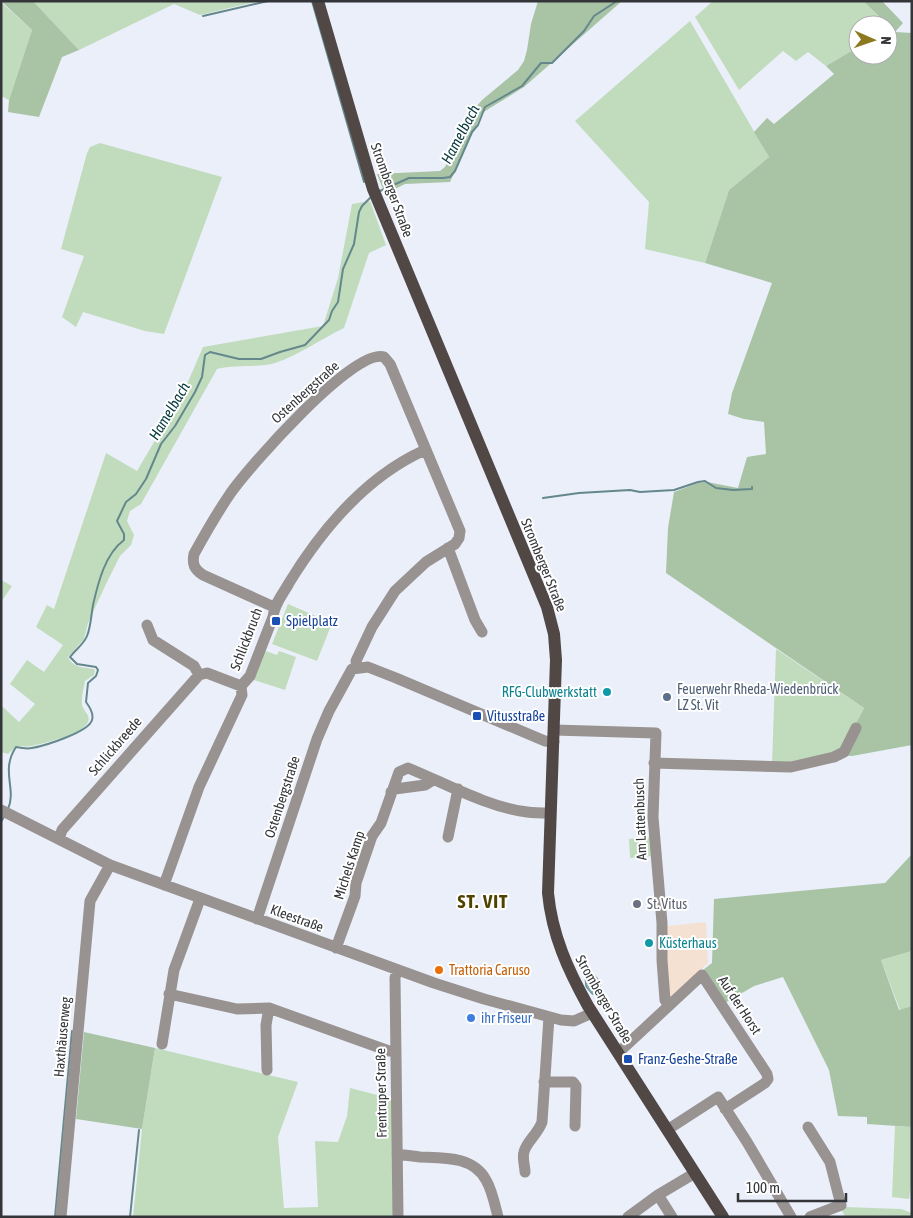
<svg xmlns="http://www.w3.org/2000/svg" width="913" height="1218" viewBox="0 0 913 1218" font-family="'Asap Condensed',sans-serif">
<style>
.education{fill:#f5e1d2}
.green{fill:#c1dcbd}
.forest{fill:#a8c4a5}
.water{fill:#7aabb0;stroke:#65888c}
.lines{fill:none;stroke-linecap:round;stroke-linejoin:round}
.stream{stroke:#65888c;stroke-width:2}
.minor{stroke:#989291;stroke-width:11}
.major{stroke:#514846;stroke-width:12}
.transit-dot{fill:#1a4fb4;stroke:#fff;stroke-width:2}
.culture-dot{fill:#0f9aa8;stroke:#fff;stroke-width:2}
.service-dot{fill:#5c6f8a;stroke:#fff;stroke-width:2}
.worship-dot{fill:#6b7280;stroke:#fff;stroke-width:2}
.food-dot{fill:#e8710a;stroke:#fff;stroke-width:2}
.shop-dot{fill:#3f7fe0;stroke:#fff;stroke-width:2}
.labels{text-anchor:middle;dominant-baseline:central;stroke-width:4;stroke-linejoin:round;paint-order:stroke}
.street-label{font-size:14px;fill:#333539;stroke:#fff}
.transit-label{font-size:14px;fill:#164399;stroke:#fff;text-anchor:start}
.service-label{font-size:14px;fill:#4e5e75;stroke:#fff;text-anchor:start}
.culture-label{font-size:14px;fill:#0d838f;stroke:#fff;text-anchor:end}
.worship-label{font-size:14px;fill:#5b616d;stroke:#fff;text-anchor:start}
.food-label{font-size:14px;fill:#c56008;stroke:#fff;text-anchor:start}
.shop-label{font-size:14px;fill:#366cbe;stroke:#fff;text-anchor:start}
.water-label{font-size:15px;font-style:italic;fill:#05383c;stroke:#fff}
.district-label{font-size:19px;font-weight:bold;letter-spacing:1px;fill:#504300;stroke:#fff}
</style>
<rect width="100%" height="100%" fill="#eaeffa"/>
<path class="education" d="M706 922 708 963 669 998 665 930 668 926Z"/>
<path class="green" d="M33 1H259L200 15 174 4 79 50Z
M713 1H863L887 25H858V47L826 66 808 52 796 61 783 51 739 90 695 17Z
M1 2 32 30 9 100 1 96Z
M690 21 769 157 729 190 705 263 645 249 649 202 575 121Z
M100 143 222 177 164 334 145 331 83 312 76 327 62 317 84 256 61 249 87 153 90 147Z
M370 201 386 245 369 253 344 328C321 339 299 355 275 363 260 368 235 364 217 369L141 504 130 511 127 521 134 535 131 545 120 556 106 584 88 623 84 639 68 657C72 667 84 668 94 669L95 671 94 675 85 681C84 688 81 697 82 705 83 711 91 715 88 722 83 734 45 743 32 746 27 747 22 746 17 746L8 754 1 752V708L3 707 19 722 35 704 10 684 27 660 44 672 63 645 36 627 47 605 54 609 106 453 137 471 184 391 203 347 323 326 338 278 352 204Z
M1 580 12 586 1 602Z
M288 604 332 623 317 661 272 644Z
M776 649 864 708 842 751 790 764H772Z
M265 651 277 655 279 651 296 657 285 690 254 680Z
M652 837 653 856 630 858 629 839Z
M912 951V1006L900 1010 881 960Z
M155 1048 298 1082 278 1137 284 1208 318 1207 315 1141 338 1142 347 1116 350 1088 393 1099 394 1217H133L142 1129Z
M895 1126 912 1127V1179L909 1199 892 1197Z
M845 1207 901 1209 912 1213V1217H845L841 1208Z"/>
<path class="forest" d="M1 1H33L79 50 62 57 39 117 8 112 9 100 32 30Z
M538 1H622L524 87 482 113 450 182 405 184 385 194 377 174 440 171 445 167 471 113 482 100 518 70 524 61 527 50 531 24Z
M863 1H882L903 23 895 32 912 33V745L852 756 834 755 842 751 864 708 666 573 668 528 674 492 698 483 707 482 738 488 747 457 766 454 764 422 744 419 728 414 732 393 772 283 705 263 729 190 769 157 754 132 767 118 774 124 834 74 826 66 858 47V55H888V33L894 31Z
M912 854V951L881 960 899 1010 912 1006V1127L867 1124V1117L838 1116 829 1070 783 977 754 986 725 1003 703 970 712 963 714 899 885 883Z
M84 1032 155 1048 142 1129 76 1119Z"/>
<path class="water" d="M592 974C599 977 601 984 600 992L596 995 592 994 586 987 585 978Z"/>
<g class="lines">
<path class="stream" d="M312 1 364 182
M203 16 268 1
M380 191 409 178H443L450 177 455 171 472 132 478 125 485 107 522 86 541 63H552L584 31 594 16 617 1
M543 498 579 493 630 490 640 492 674 490 698 482 705 481 716 488 733 490 752 489V487
M8 809C17 789 0 771 16 747 21 748 27 749 32 748 44 746 89 732 92 720 94 714 89 706 86 702L88 683 96 676 98 670 96 667 77 664 70 657C75 650 84 644 87 636 91 626 91 616 93 605 98 583 105 554 124 540V534L117 521 126 502 136 494 146 479 161 444 175 426 195 392 202 377 205 355 210 352 239 359H261L280 352 305 345 329 320 332 311 338 302 343 269 354 244 359 212 362 206 370 198
M1 822 5 815
M55 1217 72 1031
M130 1217 139 1130"/>
<path class="minor" d="M448 548 475 620 482 632
M274 607 203 575C194 569 192 564 194 554 205 534 217 513 230 494 248 468 354 347 384 357L390 364 460 531 459 538 455 544 426 562 395 591 372 627 356 661 357 668
M147 625 153 640 194 666 199 675
M241 686 250 676 273 617C274 604 283 594 289 583 322 529 367 476 425 450
M554 730 656 733 653 817 662 923V960L665 1000 669 1005
M654 763 791 767 834 757 844 752 856 728
M391 792 395 789 425 785 433 780
M1 810 110 865 434 983 484 999 561 1020 574 1021 592 1013
M448 837 458 789
M59 839 62 830 199 675 207 673 241 686
M164 885 199 787 242 695 241 686
M257 919 317 739 329 711 352 669 368 667 396 678 545 741 554 742
M336 948 355 896 356 883 372 836 381 823 399 772 408 768C445 783 487 807 527 812 535 813 543 813 550 813
M397 970 395 978 398 1217
M169 994 237 1009 269 1008 389 1051H396
M162 1044 174 970 200 899
M618 1053 702 975 767 1074 768 1079 765 1083 725 1109
M267 1070 266 1025 269 1008
M544 1082H573L576 1086 575 1126
M808 1127 830 1162 841 1205 810 1217
M667 1130 718 1097 747 1142 791 1217
M397 1154C404 1155 412 1156 420 1157 443 1158 473 1156 486 1180 492 1190 495 1205 498 1217
M525 1172C525 1166 522 1158 524 1152 526 1142 538 1134 542 1122L549 1017
M658 1195 672 1217
M61 1217 90 901 110 865
M628 1217 658 1195 695 1173"/>
<path class="major" d="M318 1 373 189 547 607 554 634 556 660 548 893C552 935 568 970 588 1006L723 1217"/>
</g>
<g class="transit-dot">
<rect x="271" y="616" width="10" height="10" rx="2.5"/>
<rect x="472" y="711" width="10" height="10" rx="2.5"/>
<rect x="623" y="1054" width="10" height="10" rx="2.5"/>
</g>
<g class="culture-dot">
<circle cx="607" cy="692" r="5"/>
<circle cx="649" cy="943" r="5"/>
</g>
<circle class="service-dot" cx="667" cy="697" r="5"/>
<circle class="worship-dot" cx="637" cy="904" r="5"/>
<circle class="food-dot" cx="439" cy="970" r="5"/>
<circle class="shop-dot" cx="471" cy="1018" r="5"/>
<g class="labels">
<g class="street-label">
<text transform="translate(392 190) rotate(70)">Stromberger Straße</text>
<text transform="translate(305 392) rotate(-42)">Ostenbergstraße</text>
<text transform="translate(544 565) rotate(68)">Stromberger Straße</text>
<text transform="translate(246 639) rotate(-69)">Schlickbruch</text>
<text transform="translate(115 746) rotate(-49)">Schlickbreede</text>
<text transform="translate(282 797) rotate(-72)">Ostenbergstraße</text>
<text transform="translate(640 819) rotate(-92)">Am Lattenbusch</text>
<text transform="translate(349 865) rotate(-72)">Michels Kamp</text>
<text transform="translate(297 918) rotate(20)">Kleestraße</text>
<text transform="translate(604 999) rotate(60)">Stromberger Straße</text>
<text transform="translate(740 1005) rotate(57)">Auf der Horst</text>
<text transform="translate(62 1037) rotate(-85)">Haxthäuserweg</text>
<text transform="translate(381 1093) rotate(-91)">Frentruper Straße</text>
</g>
<g class="transit-label">
<text x="286" y="621">Spielplatz</text>
<text x="487" y="716">Vitusstraße</text>
<text x="638" y="1059">Franz-Geshe-Straße</text>
</g>
<g class="service-label">
<text x="677" y="689">Feuerwehr Rheda-Wiedenbrück<tspan x="677" dy="16">LZ St. Vit</tspan></text>
</g>
<g class="culture-label">
<text x="597" y="692">RFG-Clubwerkstatt</text>
<text x="659" y="943" text-anchor="start">Küsterhaus</text>
</g>
<g class="worship-label">
<text x="647" y="904">St. Vitus</text>
</g>
<g class="food-label">
<text x="449" y="970">Trattoria Caruso</text>
</g>
<g class="shop-label">
<text x="481" y="1018">ihr Friseur</text>
</g>
<g class="water-label">
<text transform="translate(460 134) rotate(-62)">Hamelbach</text>
<text transform="translate(169 411) rotate(-59)">Hamelbach</text>
</g>
<g class="district-label">
<text x="483" y="901">ST. VIT</text>
</g>
</g>
<rect width="913" height="1218" fill="none" stroke="#333539" stroke-width="5"/>
<g transform="translate(873 40) rotate(92)"><circle r="24" fill="#ffffff" stroke="#adaeb0"/>
<path d="M0-4L9 19L0 12L-9 19Z" fill="#8d791f"/>
<text y="-8" font-size="14" font-weight="bold" text-anchor="middle" fill="#333539">N</text>
</g>
<path d="M738 1193v8h108v-8" fill="none" stroke="#333539" stroke-width="2.5"/>
<text x="746" y="1193" font-size="15" fill="#333539" stroke="#ffffff" stroke-width="4" paint-order="stroke">100 m</text>
</svg>
